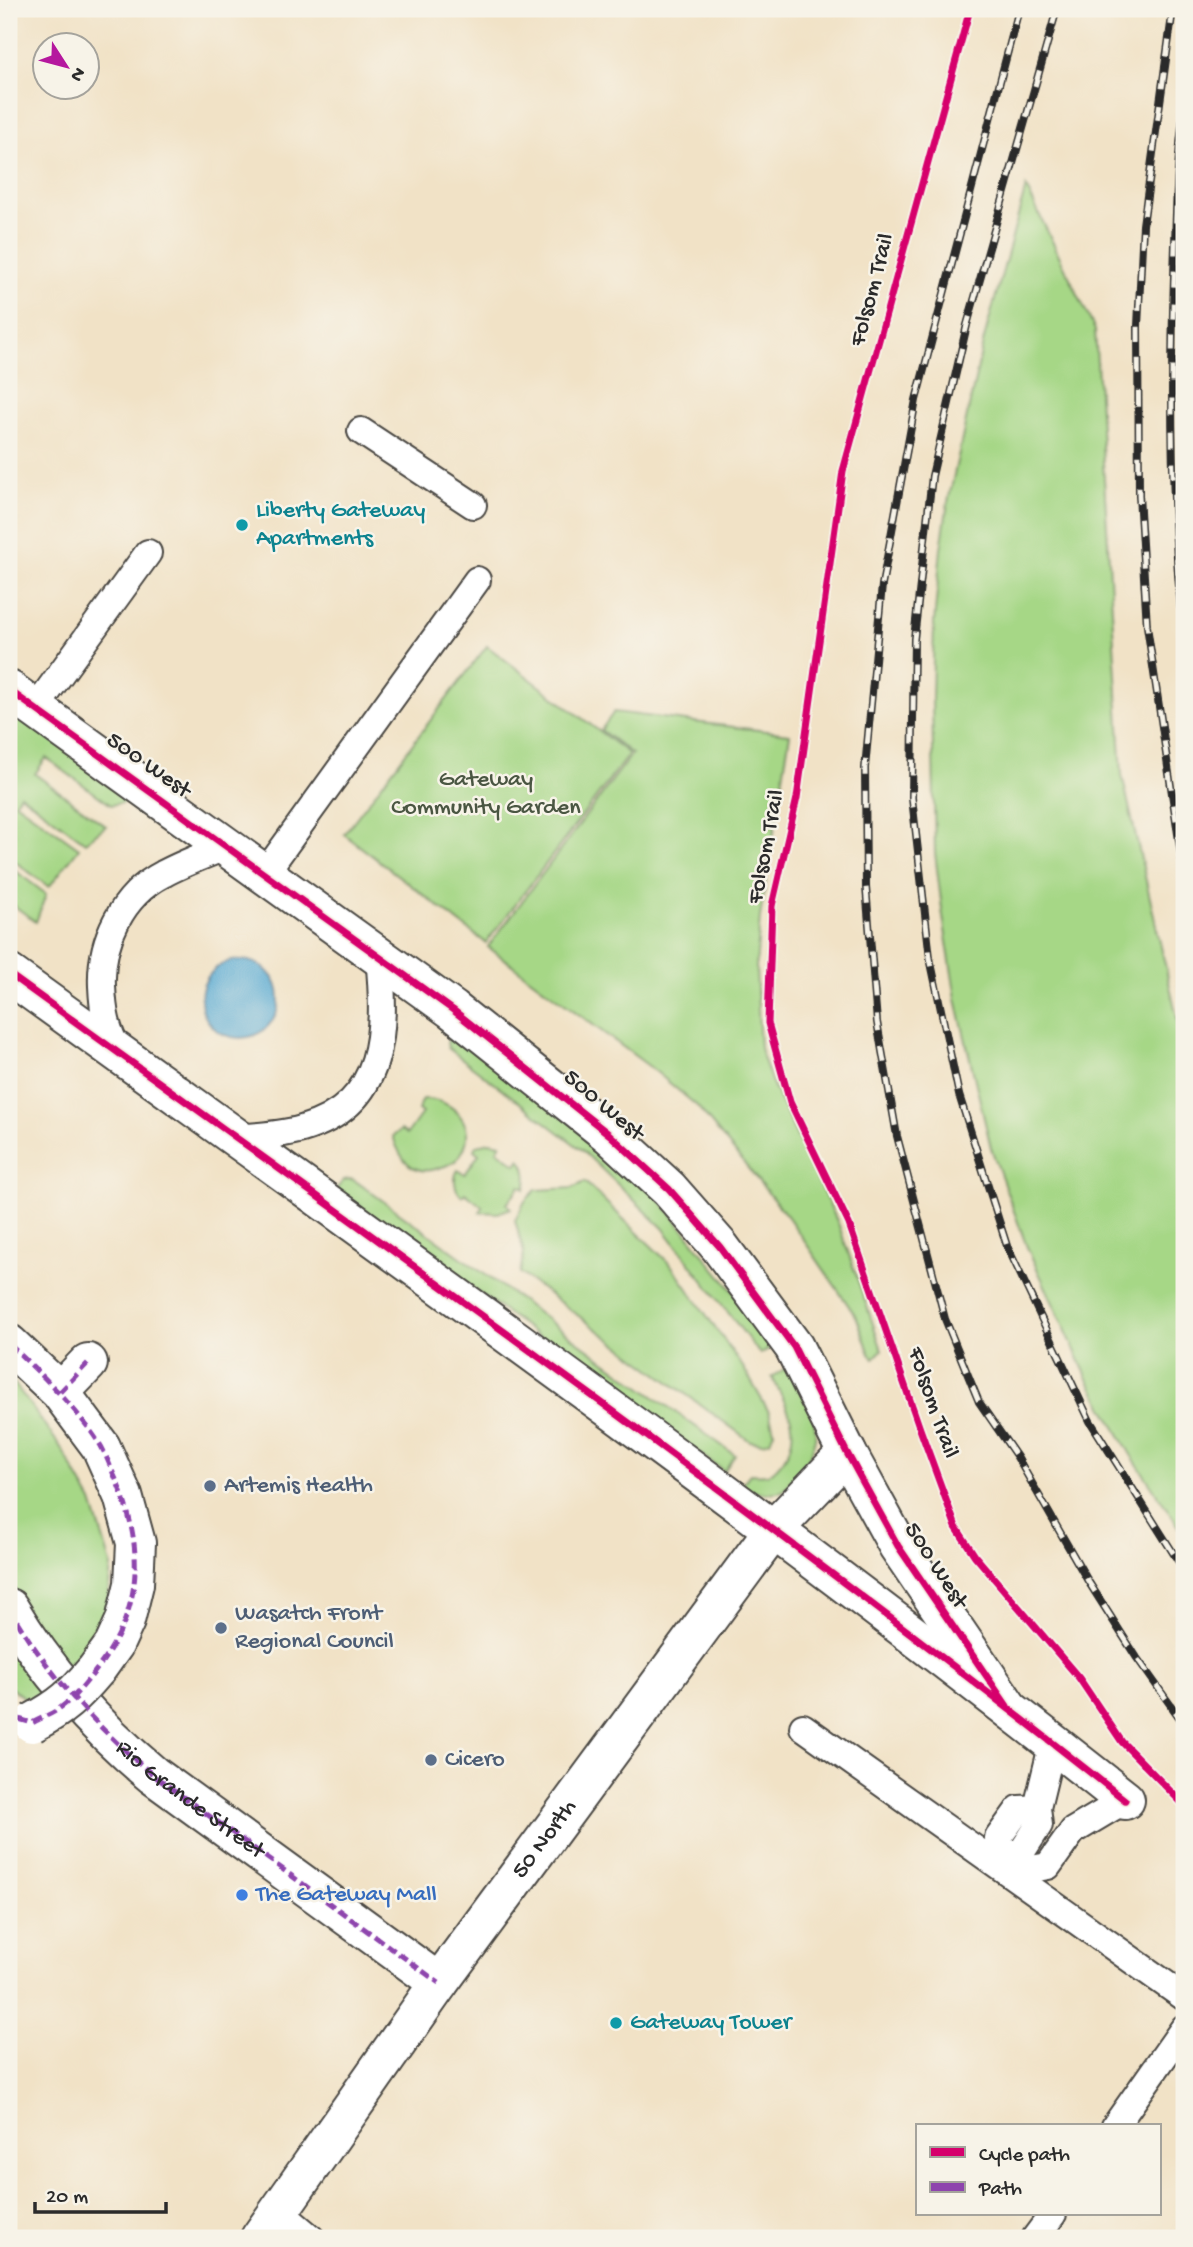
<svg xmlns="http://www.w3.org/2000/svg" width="1193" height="2247" viewBox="0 0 1193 2247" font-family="'Gochi Hand',sans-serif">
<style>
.green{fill:#a6d786;stroke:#688158;stroke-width:2}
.water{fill:#57a9d2;stroke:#416a7e;stroke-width:2}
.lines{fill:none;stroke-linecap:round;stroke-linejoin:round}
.service-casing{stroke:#494642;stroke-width:30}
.pedestrian-casing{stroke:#494642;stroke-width:42}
.minor-casing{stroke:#494642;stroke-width:42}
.service{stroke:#fff;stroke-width:26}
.pedestrian{stroke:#fff;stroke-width:38}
.minor{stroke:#fff;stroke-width:38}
.rail-casing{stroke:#2b2b2b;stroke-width:8}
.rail{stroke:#f7f3e8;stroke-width:5;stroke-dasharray:16;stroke-linecap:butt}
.pedestrian-bridge-casing{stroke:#494642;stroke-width:42;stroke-linecap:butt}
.pedestrian-bridge{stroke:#fff;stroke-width:38}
.quiet{stroke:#8e44ad;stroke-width:5;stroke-dasharray:10 5;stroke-linecap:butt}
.cycleway-casing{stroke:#f7f3e8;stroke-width:11}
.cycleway{stroke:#d6006c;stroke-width:7}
.culture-dot{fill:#0f9aa8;stroke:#f7f3e8;stroke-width:2.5}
.service-dot{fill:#5c6f8a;stroke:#f7f3e8;stroke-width:2.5}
.shop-dot{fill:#3f7fe0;stroke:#f7f3e8;stroke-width:2.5}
.labels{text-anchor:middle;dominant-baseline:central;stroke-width:5;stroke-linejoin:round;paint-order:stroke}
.street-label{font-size:24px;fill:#2b2b2b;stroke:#f7f3e8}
.culture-label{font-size:24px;fill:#0d838f;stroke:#f7f3e8;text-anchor:start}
.park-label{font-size:24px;fill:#4a5642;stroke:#f7f3e8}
.service-label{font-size:24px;fill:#4e5e75;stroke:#f7f3e8;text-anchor:start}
.shop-label{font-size:24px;fill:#366cbe;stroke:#f7f3e8;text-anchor:start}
</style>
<rect width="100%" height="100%" fill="#f7f3e8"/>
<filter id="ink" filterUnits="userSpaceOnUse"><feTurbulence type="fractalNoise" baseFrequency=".0143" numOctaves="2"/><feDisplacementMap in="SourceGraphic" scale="14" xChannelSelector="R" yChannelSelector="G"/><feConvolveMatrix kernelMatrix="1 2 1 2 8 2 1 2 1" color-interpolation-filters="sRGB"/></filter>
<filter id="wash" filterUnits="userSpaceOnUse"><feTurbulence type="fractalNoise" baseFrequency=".00686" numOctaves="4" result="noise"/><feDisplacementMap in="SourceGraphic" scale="28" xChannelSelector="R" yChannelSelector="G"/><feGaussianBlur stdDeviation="1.57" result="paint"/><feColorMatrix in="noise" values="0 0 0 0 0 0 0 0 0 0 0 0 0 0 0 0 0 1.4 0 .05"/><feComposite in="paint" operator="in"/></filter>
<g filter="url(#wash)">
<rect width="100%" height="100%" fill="#f1e2c6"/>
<path class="green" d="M1026 187 1095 330 1122 775 1184 1048V1534L1131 1455 1089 1381 1027 1247 991 1148 956 999 943 917 935 853 932 698 934 623 941 549 948 502 984 339Z
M487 646 629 754 486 943 344 834Z
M9 706 130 794 122 803 111 805 46 758 35 774 106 826 85 842 20 794 15 802 79 848 49 887 9 857Z
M614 712 790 734 760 917 756 968 760 1048 772 1083 838 1223 882 1350 874 1358 870 1354 857 1318 788 1217 697 1106 654 1070 488 947 632 754 601 730Z
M9 866 46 894 36 922 9 902Z
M455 1031 640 1175 776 1345 760 1354 663 1228 582 1150 448 1048 447 1042Z
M423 1099C454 1098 482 1129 458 1158 454 1163 446 1166 439 1168 413 1177 400 1160 393 1136L401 1130 407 1134 422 1113 418 1110Z
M490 1142 501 1144 497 1150 516 1164 520 1159C527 1167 528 1179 525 1189L520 1186 507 1204 511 1208 498 1213 480 1212 483 1207 465 1193 462 1196C454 1190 453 1177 458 1170L465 1174 479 1154 474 1150 476 1145Z
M350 1179 354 1180 735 1455 724 1471 336 1189 344 1180Z
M585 1182 671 1265 743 1367 769 1412 774 1431 770 1441 762 1443 750 1441 520 1273 524 1253 515 1220 525 1201 536 1190 572 1188Z
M789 1366C803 1393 826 1424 810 1455 804 1468 791 1480 783 1491 766 1494 756 1495 741 1485L750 1474C755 1474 761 1475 767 1474 774 1473 779 1465 783 1460 804 1431 786 1404 772 1377Z
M9 1376 60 1446 92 1502 111 1564 106 1620 63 1687 32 1703 9 1687Z"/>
<path class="water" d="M201 999a39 39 0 1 1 78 0a39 39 0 1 1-78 0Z"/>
</g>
<g filter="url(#ink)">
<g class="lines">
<g class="service-casing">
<path id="service" d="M361 431 473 505
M35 709 148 553
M265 873 477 580
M120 1052C106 1032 103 1010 102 986 100 941 122 895 163 874 183 863 206 855 227 846
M237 1138C259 1136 281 1135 302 1129 387 1104 386 1029 379 956
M803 1727 1184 1997
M1037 1808 1019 1809 998 1838 1010 1873 1048 1866 1073 1831 1125 1800
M1004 1853H1021L1039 1825 1037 1808 1053 1742
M1115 2126 1184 2028
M279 2211 311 2238
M1035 2238 1053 2214"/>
</g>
<g class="pedestrian-casing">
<path id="pedestrian" d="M9 1344 60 1392 101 1447 123 1496 136 1543 134 1584 125 1621 114 1645 96 1670
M60 1392 88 1363"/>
</g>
<g class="minor-casing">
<g id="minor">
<path d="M9 690 453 1010 610 1135 669 1189 720 1247 794 1347 847 1453 898 1546 1007 1706"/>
<path d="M9 974C384 1245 762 1512 1125 1800"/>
<path d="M9 1608C47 1673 96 1727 153 1775L439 1983"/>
<path id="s1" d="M260 2238 439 1983 774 1529 847 1453"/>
</g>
</g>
<use href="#service" class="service"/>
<use href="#pedestrian" class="pedestrian"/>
<use href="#minor" class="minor"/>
<g class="rail-casing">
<path id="rail" d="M1019 9 916 400 882 585 865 768 866 887 877 1022 897 1136 945 1319 979 1402 1017 1457 1088 1581 1137 1658 1184 1724
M1057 9 967 325 932 476 914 639 912 798 930 958 959 1095 1007 1246 1090 1421 1184 1570
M1173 9 1143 225 1138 326 1139 495 1147 626 1184 874
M1184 111C1176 166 1176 221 1174 277 1170 398 1171 520 1184 640"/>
</g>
<use href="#rail" class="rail"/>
<g class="pedestrian-bridge-casing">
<path id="pedestrian-bridge" d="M32 1723C62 1707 74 1696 96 1670"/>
</g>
<use href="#pedestrian-bridge" class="pedestrian-bridge"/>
<g class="quiet">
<path d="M9 1344C42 1375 76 1407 101 1446 106 1455 110 1466 114 1475 146 1547 144 1611 93 1674 83 1686 73 1699 60 1708 52 1714 41 1718 32 1723L9 1716"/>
<path d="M60 1392 88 1363"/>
<path id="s2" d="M9 1608C47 1673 96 1727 153 1775L439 1983"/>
</g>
<g class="cycleway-casing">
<path id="cycleway" d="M970 9 843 471 797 798 772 906 768 1023 790 1102 849 1224 920 1429 956 1527 975 1556 1079 1678 1122 1742 1184 1805
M9 690 453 1010 610 1135 669 1189 720 1247 794 1347 847 1453 898 1546 1007 1706
M9 974C384 1245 762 1512 1125 1800"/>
</g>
<use href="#cycleway" class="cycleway"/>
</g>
</g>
<g class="culture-dot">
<circle cx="242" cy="525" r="7"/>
<circle cx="616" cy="2023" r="7"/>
</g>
<g class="service-dot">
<circle cx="210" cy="1486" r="7"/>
<circle cx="221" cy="1628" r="7"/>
<circle cx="431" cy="1760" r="7"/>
</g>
<circle class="shop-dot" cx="242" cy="1895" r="7"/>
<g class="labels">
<g class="street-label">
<text transform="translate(873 290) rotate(-75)">Folsom Trail</text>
<text transform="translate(148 766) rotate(35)">500 West</text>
<text transform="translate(767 847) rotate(-79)">Folsom Trail</text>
<text transform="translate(603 1106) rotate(40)">500 West</text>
<text transform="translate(932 1403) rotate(71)">Folsom Trail</text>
<text transform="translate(935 1566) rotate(57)">500 West</text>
<text stroke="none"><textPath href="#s2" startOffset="266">Rio Grande Street</textPath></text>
<text stroke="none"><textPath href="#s1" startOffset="490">50 North</textPath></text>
</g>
<g class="culture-label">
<text x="256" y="511">Liberty Gateway<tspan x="256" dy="28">Apartments</tspan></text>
<text x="630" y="2023">Gateway Tower</text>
</g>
<g class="park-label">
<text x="486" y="780">Gateway<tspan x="486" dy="28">Community Garden</tspan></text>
</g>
<g class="service-label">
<text x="224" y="1486">Artemis Health</text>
<text x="235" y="1614">Wasatch Front<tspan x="235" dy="28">Regional Council</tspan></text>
<text x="445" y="1760">Cicero</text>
</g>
<g class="shop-label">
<text x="256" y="1895">The Gateway Mall</text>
</g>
</g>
<rect width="1193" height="2247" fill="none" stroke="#f7f3e8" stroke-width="35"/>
<rect x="916" y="2124" width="245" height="91" fill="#f7f3e8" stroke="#a5a39c" stroke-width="2"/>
<rect x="930" y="2147" width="35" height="10" fill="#d6006c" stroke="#a5a39c" stroke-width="2"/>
<text x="979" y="2160" font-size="21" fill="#2b2b2b">Cycle path</text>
<rect x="930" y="2182" width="35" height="10" fill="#8e44ad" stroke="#a5a39c" stroke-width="2"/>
<text x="979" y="2194" font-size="21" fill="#2b2b2b">Path</text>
<g transform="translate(66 66) rotate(126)"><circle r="33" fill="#f7f3e8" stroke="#a5a39c" stroke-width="2"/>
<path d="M0-5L12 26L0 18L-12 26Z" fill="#b5179e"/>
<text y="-10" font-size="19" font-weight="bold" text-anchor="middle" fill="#2b2b2b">N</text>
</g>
<path d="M35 2202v10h131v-10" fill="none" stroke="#2b2b2b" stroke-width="3.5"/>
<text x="46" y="2202" font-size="21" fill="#2b2b2b" stroke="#f7f3e8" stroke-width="5" paint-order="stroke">20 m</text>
</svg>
